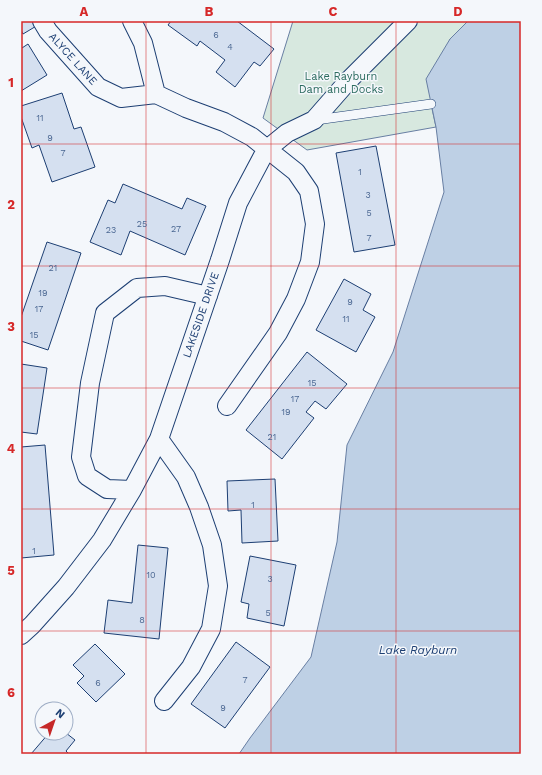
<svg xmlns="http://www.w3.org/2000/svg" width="542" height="775" viewBox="0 0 542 775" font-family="'Work Sans',sans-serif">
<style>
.green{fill:#d7e8df;stroke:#687fa3}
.water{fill:#bed0e5;stroke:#687fa3}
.building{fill:#d5e0f0;stroke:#1d3f73}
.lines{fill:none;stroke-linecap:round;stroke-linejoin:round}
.lane-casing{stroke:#1d3f73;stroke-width:10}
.street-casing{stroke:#1d3f73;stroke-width:20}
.lane{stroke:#f4f7fb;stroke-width:9}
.street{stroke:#f4f7fb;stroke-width:18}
.grid{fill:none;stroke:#d62828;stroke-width:1;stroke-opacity:0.55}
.labels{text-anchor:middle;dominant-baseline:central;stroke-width:3;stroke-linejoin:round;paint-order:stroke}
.number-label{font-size:9px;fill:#4b6792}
.street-label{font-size:11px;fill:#1d3f73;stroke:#f4f7fb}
.park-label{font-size:11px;fill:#2c6c60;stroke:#f4f7fb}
.water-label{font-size:12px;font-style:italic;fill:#1d3f73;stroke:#f4f7fb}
.neatline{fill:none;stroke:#d62828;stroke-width:1.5}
.grid-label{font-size:13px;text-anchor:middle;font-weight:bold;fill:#d62828}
</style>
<rect width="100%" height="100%" fill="#f4f7fb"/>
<path class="green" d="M293 21H468L450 39 431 104 436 127 307 150 263 118Z"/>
<path class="water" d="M468 21H521V754H239L250 738 311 657 337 542 347 445 393 352 444 192 436 127 426 79 450 39Z"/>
<path class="building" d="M21 21H35L38 25 23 34 21 30Z
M171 21H237L274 49 260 66 254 62 235 87 216 72 225 60 200 41 197 46 168 25Z
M28 44 47 75 21 91V46L22 48Z
M62 93 74 129 81 127 95 167 52 182 39 145 32 148 21 117V106Z
M376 146 395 245 354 252 336 153Z
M123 184 182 209 187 198 206 206 185 255 130 231 121 255 90 242 108 200 115 203Z
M47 242 81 253 48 350 21 341V317Z
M344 279 371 294 363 310 375 317 356 352 316 330Z
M307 352 347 384 326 409 315 401 306 412 314 418 282 459 246 430Z
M21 364 47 368 37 434 21 432Z
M45 445 54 555 21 558V447Z
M275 479 278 541 242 543 241 510 228 511 227 481Z
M138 545 168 548 159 639 104 633 108 600 132 603Z
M250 556 296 565 284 626 247 618 249 604 241 602Z
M236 642 270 667 225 728 191 704Z
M95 644 125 674 96 702 77 683 84 676 73 665Z
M49 733H66L75 740 66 751 69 754H31Z"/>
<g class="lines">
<g class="lane-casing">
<path id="lane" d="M316 120 431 104"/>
</g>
<g class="street-casing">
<path id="street" d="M42 21 48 31 98 87 121 98 156 94 143 43 132 21
M156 94 186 108 224 122 252 137 296 172 309 191 315 224 310 262 296 299 278 333 227 406
M159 439 186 477 199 507 212 545 218 586 211 629 191 667 164 701
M132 490 107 489 87 476 81 457 90 383 105 313 137 288 165 286 208 296
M21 635 32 625 66 587 102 540 132 490 159 439 220 260 238 203 266 150 287 133 314 120 349 80 408 21"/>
</g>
<use href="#lane" class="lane"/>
<use href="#street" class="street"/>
</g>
<path class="grid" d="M146 21V754M271 21V754M396 21V754M21 144H521M21 266H521M21 388H521M21 509H521M21 631H521"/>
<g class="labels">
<g class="number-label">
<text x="216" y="35">6</text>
<text x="230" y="47">4</text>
<text x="40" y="118">11</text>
<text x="50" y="138">9</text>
<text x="63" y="153">7</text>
<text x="360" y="172">1</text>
<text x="368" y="195">3</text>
<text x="369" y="213">5</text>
<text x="142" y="224">25</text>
<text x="176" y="229">27</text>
<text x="111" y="230">23</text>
<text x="369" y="238">7</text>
<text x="53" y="268">21</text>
<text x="43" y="293">19</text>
<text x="350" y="302">9</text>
<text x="39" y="309">17</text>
<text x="346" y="319">11</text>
<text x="34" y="335">15</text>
<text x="312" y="383">15</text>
<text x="295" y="399">17</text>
<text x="286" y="412">19</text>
<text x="272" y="437">21</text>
<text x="253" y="505">1</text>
<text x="34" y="551">1</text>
<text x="151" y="575">10</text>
<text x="270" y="579">3</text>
<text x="268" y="613">5</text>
<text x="142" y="620">8</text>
<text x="245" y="680">7</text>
<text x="98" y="683">6</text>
<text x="223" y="708">9</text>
</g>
<g class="street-label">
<text transform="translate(73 59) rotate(48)">ALYCE LANE</text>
<text transform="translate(201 315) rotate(-71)">LAKESIDE DRIVE</text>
</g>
<g class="park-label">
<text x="341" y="76">Lake Rayburn<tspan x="341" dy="13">Dam and Docks</tspan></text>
</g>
<g class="water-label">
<text x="418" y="650">Lake Rayburn</text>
</g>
</g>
<rect width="542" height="775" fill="none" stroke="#f4f7fb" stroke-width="44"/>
<g transform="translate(54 721) rotate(40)"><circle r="19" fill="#f4f7fb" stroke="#9eadc5"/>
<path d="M0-3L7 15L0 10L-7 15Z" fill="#c62828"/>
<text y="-6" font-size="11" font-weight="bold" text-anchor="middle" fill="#1d3f73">N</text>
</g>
<rect x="22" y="22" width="498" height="731" class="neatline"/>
<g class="grid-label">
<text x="84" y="16">A</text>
<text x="209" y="16">B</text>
<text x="333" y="16">C</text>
<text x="458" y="16">D</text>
<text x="11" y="87">1</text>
<text x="11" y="209">2</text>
<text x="11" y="331">3</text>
<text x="11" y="453">4</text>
<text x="11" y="575">5</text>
<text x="11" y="697">6</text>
</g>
</svg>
